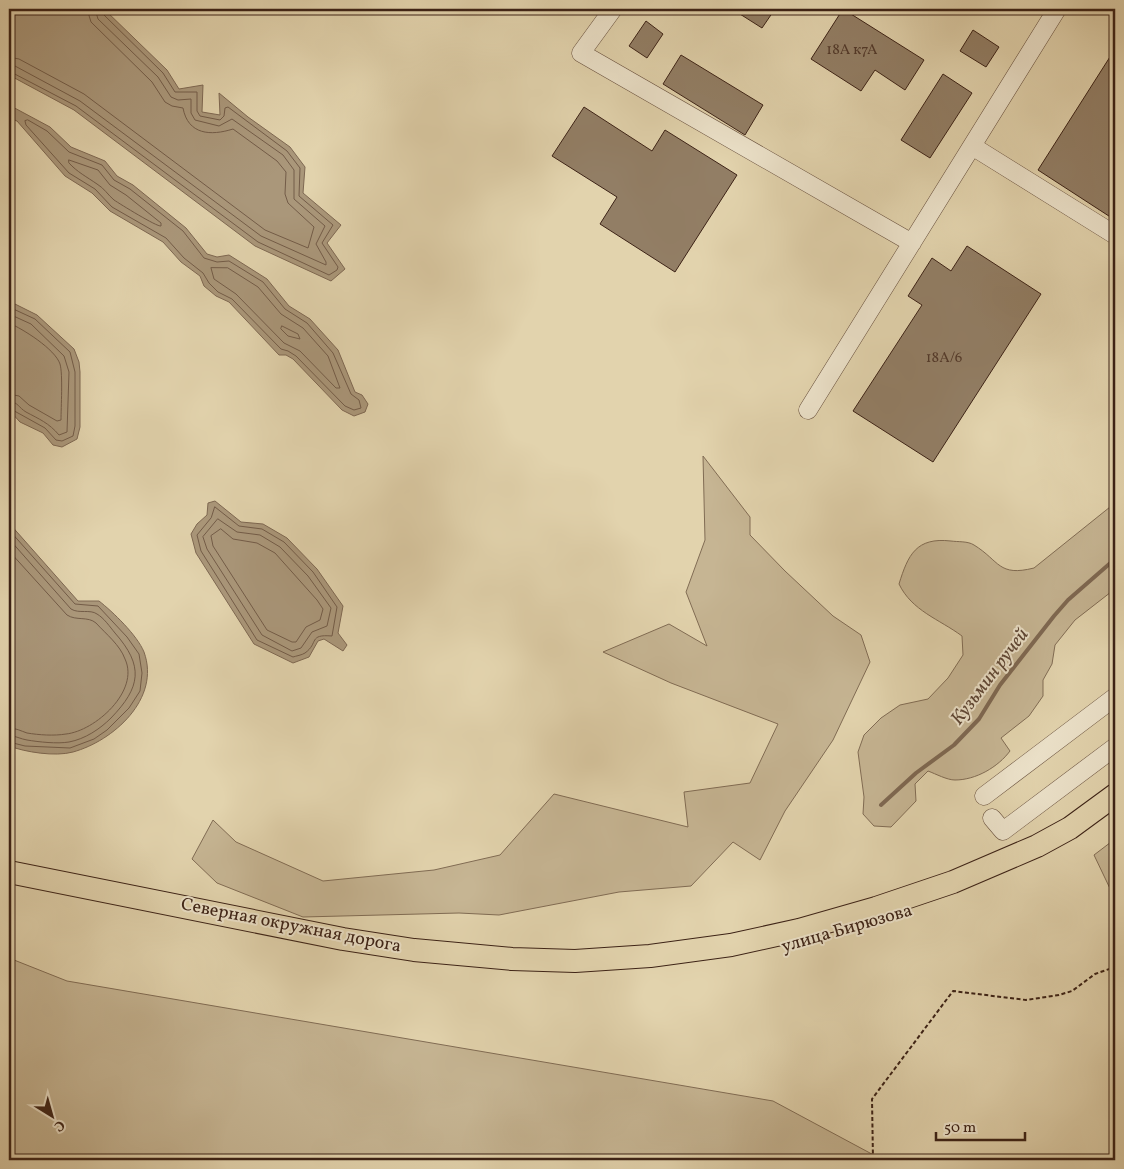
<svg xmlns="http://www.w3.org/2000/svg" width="1124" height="1169" viewBox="0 0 1124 1169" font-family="Vollkorn,serif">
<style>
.green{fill:#c6b593;stroke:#816c54}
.water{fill:#aa977a;stroke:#7e6852}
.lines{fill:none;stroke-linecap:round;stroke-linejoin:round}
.shore{stroke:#735c48;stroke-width:1}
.stream{stroke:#7e6852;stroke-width:4}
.building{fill:#927e65;stroke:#3c2216}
.minor-casing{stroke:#664e3c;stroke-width:19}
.major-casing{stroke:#3c2216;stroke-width:24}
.path{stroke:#3c2216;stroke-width:2;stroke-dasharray:4 2.5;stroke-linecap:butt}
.minor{stroke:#ece2ca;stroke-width:18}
.major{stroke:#e2d3ad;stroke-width:22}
.labels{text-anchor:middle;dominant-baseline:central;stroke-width:4;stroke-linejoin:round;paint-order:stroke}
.number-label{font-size:15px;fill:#52392a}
.street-label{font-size:18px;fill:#3c2216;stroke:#ece2ca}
.water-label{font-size:19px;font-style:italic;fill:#5d4534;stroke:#ece2ca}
</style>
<rect width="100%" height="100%" fill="#e2d3ad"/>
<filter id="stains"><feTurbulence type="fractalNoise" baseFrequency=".004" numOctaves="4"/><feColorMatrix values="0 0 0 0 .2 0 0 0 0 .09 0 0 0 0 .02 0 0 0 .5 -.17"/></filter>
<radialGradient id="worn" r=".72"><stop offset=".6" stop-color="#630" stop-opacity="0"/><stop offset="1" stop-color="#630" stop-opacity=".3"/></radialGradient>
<path class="green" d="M703 456 750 517V535L785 571 833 616 861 635 870 662 833 740 785 811 760 860 733 842 691 886 619 892 499 915 459 913 303 917 217 883 192 859 213 820 236 842 323 881 434 870 500 855 554 794 688 827 684 792 750 783 778 724 671 683 603 652 669 624 707 646 686 592 705 540Z
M1115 503V593L1111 592 1075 620 1055 645 1052 664 1043 680V696L1029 716 1001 738 1010 751C998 767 976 780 955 780 947 780 936 774 928 771L915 784 916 801 891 827 874 826 863 814 864 797 858 752 864 735 881 718 900 705 928 699 948 678 963 655 962 636C939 619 912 611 899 584 908 555 916 537 951 541 958 542 968 541 974 545 1000 561 998 577 1034 568Z
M1115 839V899L1094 855Z
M9 958 67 981 773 1101 883 1160H9Z"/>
<path class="water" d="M9 9H104L167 70 179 89 203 85 202 112 220 115 219 93 248 117 290 147 305 167 303 193 341 225 327 243 345 269 331 281 255 246 74 110 9 75Z
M9 105 50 127 71 147 105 161 117 176 133 185 186 228 207 254 217 257 229 255 267 279 289 306 310 319 338 350 355 392 362 395 368 404 365 412 354 416 342 410 293 359 286 355H279L229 302 216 296 204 286 200 276 181 262 163 242 110 211 92 193 65 176 17 121 9 118Z
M9 301 37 315 74 349 79 362 80 372V427L77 439 62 447 53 445 43 433 20 422 9 410Z
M215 501 241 522 263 524 287 538 317 569 343 606 338 633 347 645 343 651 324 639 318 641 309 657 293 663 254 644 196 553 191 534 197 524 207 515 208 503Z
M9 523 78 601H99C113 612 137 635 144 652 161 699 113 741 73 752 55 757 25 752 9 746Z"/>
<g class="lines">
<path class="shore" d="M9 57 19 59 84 94 265 230 308 248 314 227 288 203 285 194 286 172 277 161 233 129C211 136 188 135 183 108L172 106 165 102 152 82 91 22 87 9
M9 65 15 66 80 101 261 236 326 265V262L316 244 325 226 294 199V170L283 155 232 119 219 126 195 120 191 113V99L178 100 171 97 158 77 98 19 95 9
M9 71 76 106 258 242 329 275 337 270 338 267 322 243 333 225 299 196 300 168 287 151 228 107 225 108 224 116 220 120 200 116 197 111V92H175L163 73 103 14 101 9
M28 120 47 131 69 152 102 165 114 180 130 189 183 231 204 258 217 262 229 261 263 282 285 309 307 323 333 353 351 394 359 400 361 408 354 410 345 406 296 356 288 351 281 349 232 299 218 292 209 283 203 273 184 258 166 238 112 207 95 189 69 173 26 125 25 121Z
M69 160 98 170 110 185 126 195 161 223V226C157 227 120 204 114 200 108 195 104 188 97 184 87 177 77 172 69 163Z
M228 268 258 287 281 314 303 328 328 356 340 388H336L300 351 284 343 236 294 214 279 211 268Z
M9 307 35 319 70 352 75 372V426L73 436 62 441 56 440 45 428 9 408
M9 314 31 324 64 356 69 372 67 432 59 435C49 423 39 419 26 412 19 408 18 402 9 401
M9 323C23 329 55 349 60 364 63 374 61 408 61 420L57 421 29 405 19 396 9 394
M282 326 298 334 300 339 288 336 281 329Z
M215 507 239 526 262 529 284 542 313 572 337 607 332 636C308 634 319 643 305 653 302 655 296 656 293 657L257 640 201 551 197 535 211 518Z
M218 519 237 532 260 535 280 547 308 576 331 608 327 626 312 632 301 648 292 651 262 635 207 549 203 537Z
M221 529 233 539 257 543 275 553 317 600 323 609 320 620 306 627 296 642H292L267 630 213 546 211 536Z
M9 530 75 604 98 606 127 637 139 654 142 673 140 691 129 708 107 730 94 739 70 748 25 746 9 742
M9 539 71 609C79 614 90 609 97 614 104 618 110 627 115 633 144 666 141 687 111 718 100 729 85 739 69 742 57 744 39 742 27 740 21 739 15 736 9 735
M9 551 67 615C76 621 88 616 96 623 106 634 120 645 125 659 140 691 95 731 66 734 54 736 39 735 27 733 21 731 16 728 9 728"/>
<path class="stream" d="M881 805 916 773 954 745 979 719 1000 685 1054 616 1068 600 1115 559"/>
</g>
<path class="building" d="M732 9H775L762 28Z
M843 9 924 60 905 90 875 70 861 91 811 59Z
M646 21 663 34 647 58 629 46Z
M973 30 999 47 986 67 960 51Z
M1115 49V220L1038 170Z
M681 55 763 105 745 135 663 84Z
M943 74 972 93 930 158 901 140Z
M584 107 652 151 665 130 737 175 675 272 600 224 617 197 552 156Z
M967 246 1041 294 933 462 853 411 922 305 908 296 932 258 951 271Z"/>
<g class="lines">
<g class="minor-casing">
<path id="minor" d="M613 9 581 53 912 243
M972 146 1115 235
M808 410 1057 9
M984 796 1115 697
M992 818 1003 831 1115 747"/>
</g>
<g class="major-casing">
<path id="major" d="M9 872 343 939 414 950 512 959 575 961 650 956 731 945 799 930 876 908 953 882 1037 846 1070 828 1115 795"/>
</g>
<path class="path" d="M873 1160 872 1099 953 991 1026 1000 1059 995 1072 991 1095 974 1115 967"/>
<use href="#minor" class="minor"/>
<use href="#major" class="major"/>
</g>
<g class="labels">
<g class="number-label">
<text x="852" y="50">18А к7А</text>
<text x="944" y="358">18А/6</text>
</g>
<g class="street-label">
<text transform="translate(291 926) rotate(11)">Северная окружная дорога</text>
<text transform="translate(847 929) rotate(-16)">улица Бирюзова</text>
</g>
<g class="water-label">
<text transform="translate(990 677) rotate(-53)">Кузьмин ручей</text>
</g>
</g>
<rect width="1124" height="1169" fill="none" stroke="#e2d3ad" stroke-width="30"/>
<rect x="10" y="10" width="1104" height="1149" fill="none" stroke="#3c2216" stroke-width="2.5"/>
<rect x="15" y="15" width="1094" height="1139" fill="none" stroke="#3c2216"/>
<g transform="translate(52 1116) rotate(143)" stroke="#ece2ca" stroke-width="4" paint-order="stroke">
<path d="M0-4L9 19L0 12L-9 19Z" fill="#3c2216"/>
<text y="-8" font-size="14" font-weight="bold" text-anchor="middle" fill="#3c2216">С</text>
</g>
<path d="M936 1132v8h89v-8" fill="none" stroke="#3c2216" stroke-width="2.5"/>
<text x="944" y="1132" font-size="15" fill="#3c2216" stroke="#ece2ca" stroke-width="4" paint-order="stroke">50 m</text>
<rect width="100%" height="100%" filter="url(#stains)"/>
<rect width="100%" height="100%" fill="url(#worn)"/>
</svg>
